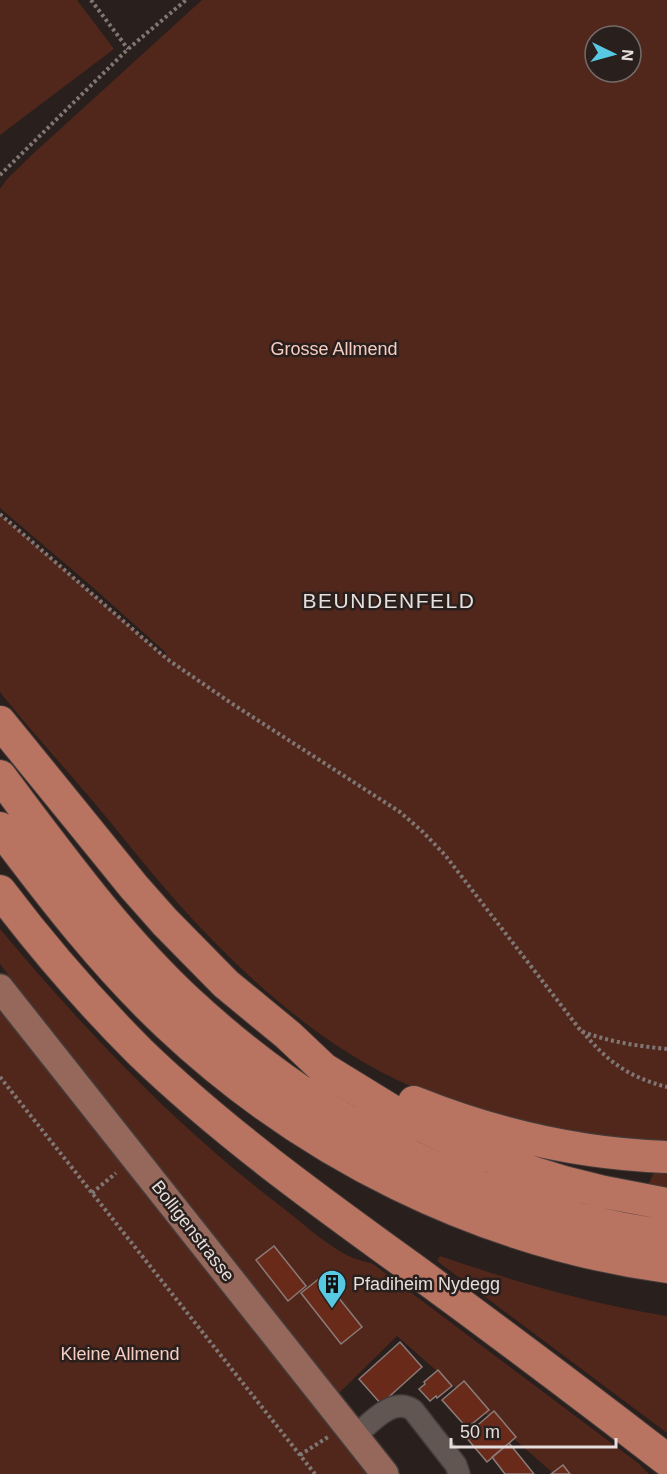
<svg xmlns="http://www.w3.org/2000/svg" width="667" height="1474" viewBox="0 0 667 1474" font-family="Helvetica,sans-serif">
<style>
.green{fill:#51271c;fill-rule:evenodd}
.building{fill:#6a2a1a;stroke:#897c79;stroke-width:1.5}
.lines{fill:none;stroke-linecap:round;stroke-linejoin:round}
.minor-casing{stroke:#443c3a;stroke-width:24}
.major-casing{stroke:#443c3a;stroke-width:30}
.highway-casing{stroke:#443c3a;stroke-width:34}
.path{stroke:#807774;stroke-width:4;stroke-dasharray:3 3;stroke-linecap:butt}
.minor{stroke:#625653;stroke-width:21}
.major{stroke:#96675b;stroke-width:27}
.highway{stroke:#b97361;stroke-width:32}
.labels{text-anchor:middle;dominant-baseline:central;stroke-width:5;stroke-linejoin:round;paint-order:stroke}
.park-label{font-size:18px;fill:#f6ccc1;stroke:#291f1c}
.street-label{font-size:18px;fill:#e5dedc;stroke:#291f1c}
.poi-label{font-size:18px;fill:#e5dedc;stroke:#291f1c;text-anchor:start}
.quarter-label{font-size:21px;letter-spacing:1.5px;fill:#e5dedc;stroke:#291f1c}
</style>
<rect width="100%" height="100%" fill="#291f1c"/>
<path class="green" d="M0 0H77L114 49 0 135Z
M202 0H667V1141C572 1135 468 1117 383 1073 303 1031 234 966 175 900 146 867 119 832 91 799 61 763 29 729 0 692V514L167 658 165 652 96 590 0 508V189L8 178 35 152ZM595 36H631V72H595Z
M0 929C86 1031 172 1123 278 1204 299 1220 320 1240 343 1253 351 1258 363 1261 373 1264L638 1463 649 1474H554L397 1336 334 1398 0 964Z
M0 1007 27 1041 366 1474H0Z
M658 1164H667V1188L648 1185Z
M440 1256C516 1282 587 1303 667 1316V1433L437 1261Z"/>
<path class="building" d="M274 1246 306 1286 288 1301 256 1260Z
M325 1274 334 1284 330 1287 362 1327 341 1344 301 1293Z
M400 1342 422 1367 381 1404 359 1379Z
M438 1370 452 1386 437 1398 436 1396 430 1401 419 1389 425 1384 424 1382Z
M464 1381 489 1410 467 1428 442 1400Z
M494 1411 516 1437 487 1462 465 1436Z
M509 1443 534 1474H505L492 1457Z
M563 1465 570 1474H551Z"/>
<g class="lines">
<g class="minor-casing">
<path id="minor" d="M355 1436C370 1424 392 1396 413 1410L456 1465 459 1474"/>
</g>
<g class="major-casing">
<path id="major" d="M0 988 385 1474"/>
</g>
<g class="highway-casing">
<path id="highway" d="M0 722 134 887 165 922 226 984 288 1035 324 1069 394 1112 466 1147 525 1170 564 1182 604 1192 667 1204
M0 776C59 854 117 935 189 1002 321 1124 488 1212 667 1236
M0 828C52 897 105 966 168 1025 305 1154 480 1241 667 1267
M0 891C43 948 90 1002 140 1052 224 1133 319 1201 413 1269 499 1332 583 1395 667 1460
M414 1102C494 1134 581 1154 667 1157"/>
</g>
<path class="path" d="M91 0 128 49
M0 175 128 49 186 0
M0 514 167 659 231 703 400 812 423 832 445 855 581 1031C609 1042 638 1046 667 1049
M582 1031C607 1061 628 1077 667 1087
M0 1077 315 1474
M92 1193 116 1173
M300 1455 328 1437"/>
<use href="#minor" class="minor"/>
<use href="#major" class="major"/>
<use href="#highway" class="highway"/>
</g>
<defs>
<g id="building-pin" transform="scale(1.5)"><path d="M0 17L-7.5 6A9.5 9.5 0 1 1 7.5 6Z" fill="#57c9e3" stroke="#291f1c"/><path d="M-4-6H4V6H1V3H-1V6H-4ZM-2.5-4.3h1.7v1.8h-1.7ZM.8-4.3h1.7v1.8H.8ZM-2.5-1h1.7V.8h-1.7ZM.8-1h1.7V.8H.8Z" fill="#111"/></g>
</defs>
<g fill-rule="evenodd">
<use href="#building-pin" x="332" y="1284"/>
</g>
<g class="labels">
<g class="park-label">
<text x="334" y="349">Grosse Allmend</text>
<text x="120" y="1354">Kleine Allmend</text>
</g>
<g class="street-label">
<text transform="translate(193 1231) rotate(52)">Bolligenstrasse</text>
</g>
<g class="poi-label">
<text x="353" y="1284">Pfadiheim Nydegg</text>
</g>
<g class="quarter-label">
<text x="389" y="600">BEUNDENFELD</text>
</g>
</g>
<g transform="translate(613 54) rotate(95)"><circle r="28" fill="#291f1c" stroke="#746b69" stroke-width="1.5"/>
<path d="M0-4.5L10 22L0 15L-10 22Z" fill="#57c9e3"/>
<text y="-9" font-size="16" font-weight="bold" text-anchor="middle" fill="#e5dedc">N</text>
</g>
<path d="M451 1438v9h165v-9" fill="none" stroke="#e5dedc" stroke-width="3"/>
<text x="460" y="1438" font-size="18" fill="#e5dedc" stroke="#291f1c" stroke-width="4.5" paint-order="stroke">50 m</text>
</svg>
